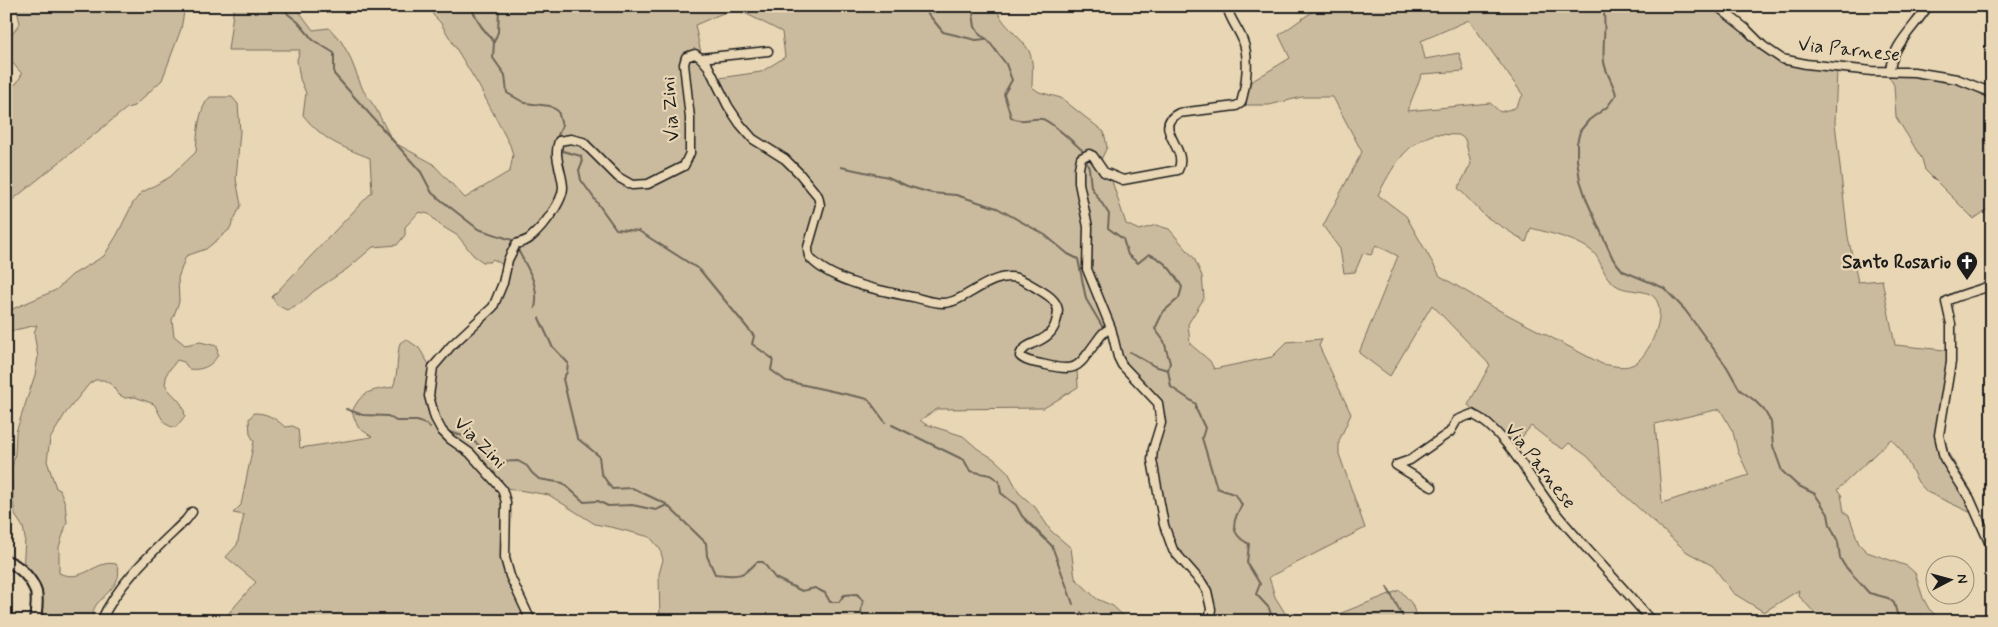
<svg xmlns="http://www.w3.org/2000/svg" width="1998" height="627" viewBox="0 0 1998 627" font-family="Mynerve,sans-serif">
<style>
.green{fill:#cbbb9e;stroke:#746c5d;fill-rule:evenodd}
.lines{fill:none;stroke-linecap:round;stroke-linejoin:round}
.stream{stroke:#6c6558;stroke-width:2}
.minor-casing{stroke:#1c1c1c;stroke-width:11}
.tertiary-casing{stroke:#1c1c1c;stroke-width:14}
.minor{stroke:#e8d6b4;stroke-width:8}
.tertiary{stroke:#e8d6b4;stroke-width:10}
.labels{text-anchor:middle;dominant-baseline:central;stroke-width:4.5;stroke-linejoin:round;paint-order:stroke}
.street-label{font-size:19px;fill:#1c1c1c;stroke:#e8d6b4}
.poi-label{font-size:19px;font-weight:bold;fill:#1c1c1c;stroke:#e8d6b4;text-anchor:end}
</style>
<rect width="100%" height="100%" fill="#e8d6b4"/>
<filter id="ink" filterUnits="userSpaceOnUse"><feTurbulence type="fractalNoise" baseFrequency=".02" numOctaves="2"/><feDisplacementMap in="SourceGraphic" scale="10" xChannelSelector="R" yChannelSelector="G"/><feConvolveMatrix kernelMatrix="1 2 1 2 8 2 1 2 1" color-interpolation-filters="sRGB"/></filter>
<g filter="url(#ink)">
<path class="green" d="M16 6H185L181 29 162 80 134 106 127 108 6 205V90L17 83 22 74 6 55V43L20 23Z
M234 6H295L313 30 329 28 341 41 349 55 363 90 376 109 393 142 432 163 465 198 510 171 513 155 510 145 479 86 440 22 433 15 431 6H997C998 23 1021 36 1029 51 1034 62 1032 74 1032 87L1039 92 1061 98 1104 132 1107 147 1099 164 1110 175 1126 224 1139 230 1156 225 1169 229 1194 258 1202 276 1204 298 1188 324 1190 344 1210 361 1214 369 1272 357 1287 342 1322 339 1319 346 1351 414 1339 441V454L1365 528 1269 577 1275 597 1290 621H1263L1261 619 1259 621H1209L1210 597 1172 546 1153 462 1162 413 1122 363 1110 329 1077 370 1078 387 1044 408 937 409 920 420 925 424 963 436 978 449 994 459 1008 472 1019 493 1035 507 1051 531 1071 548 1075 578 1097 599 1113 606 1129 621H660L659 574 663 560 660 549 650 537 615 528 595 524 549 495 500 487 506 504V557L532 621H222L256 582 226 557 237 545 244 515 233 513 241 505 254 441 250 434 249 419 254 413C267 413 275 418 285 427L293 426 298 429 300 448 372 437 358 427 352 412C362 390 370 391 393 387 399 372 396 359 400 343L406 339 419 348 433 371 457 344 486 318 507 267 493 259 490 262H483L473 255 458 236 440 225 429 214 419 212 405 227V235L397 245 373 247 347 269 314 291 301 303 287 310 277 305 272 297 372 192 370 158C340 146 324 141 303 115L306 93 300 79 297 60 300 50H228ZM735 8 782 32 785 57 761 72 712 79 701 53 695 25Z
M1306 6H1718L1776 56 1837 68 1835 123 1848 237 1858 282 1882 280 1895 345 1954 351 1942 437 1945 448 1971 490 1980 517 1927 492 1918 482 1902 451 1891 439 1837 490 1841 494 1844 512 1849 516 1859 544 1867 552 1907 566 1915 573 1923 598 1929 609 1942 621H1822L1798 595 1799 590 1764 612 1733 593 1713 566 1687 552 1622 493 1587 456 1569 443 1563 449 1553 443 1531 426 1516 444 1468 405 1490 365 1432 305 1390 376 1359 353 1398 256 1376 245 1371 255 1363 253 1355 272 1344 273 1340 249 1323 226 1362 152 1333 97H1302L1269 105H1240L1246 85 1290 58 1279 35 1312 12ZM1469 20 1523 95 1515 108 1500 112 1490 103 1407 111 1422 74 1464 71 1459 53 1425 59 1421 41ZM1435 134 1459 135 1465 139 1471 164 1458 188 1485 216 1526 242 1531 228C1549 233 1587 241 1597 257 1604 269 1605 280 1619 287 1629 292 1648 289 1655 298 1668 313 1649 358 1632 365 1623 369 1611 365 1602 364L1489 305 1440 276 1406 216 1378 195C1392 168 1405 143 1435 134ZM1720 409 1733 432 1738 452 1749 475 1662 503 1655 424Z
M1885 70 1958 84 1974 90 1992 101V206L1974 219 1925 170 1922 159 1896 117 1894 85Z
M210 97H232L238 104 240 131 236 179 241 205 229 230 206 249 186 256 178 278 179 302 172 320 174 336 185 345 200 342 217 346 218 355C212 366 201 371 189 369L184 362 177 360 167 373 165 384C172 398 183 398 185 416L176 427C163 428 160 413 154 404L135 397 125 398 118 394 112 385 104 380H95L89 384 65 414 50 439 47 461 56 488 60 490 65 503 67 522 59 547V573C84 584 95 559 116 564 126 580 105 594 96 605 93 610 92 615 92 621H35L33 604 23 572 25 538 23 527 15 515 13 501 12 469 15 453 16 432 35 375 38 357 34 333 37 325 6 332V309L8 311 56 290 72 275 104 256 117 235 133 203 141 193 170 177 196 152C197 137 198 108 210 97Z
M1400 590 1412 604 1418 621H1321Z"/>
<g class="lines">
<path class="stream" d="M283 6 288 14 298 22 313 40 334 53V74L421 172 432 193 478 229 512 240
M470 6 481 26 494 42 493 58 505 75 507 93 525 103 550 106 558 111 562 126 556 140
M833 6 837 12C852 9 871 6 885 8 899 9 912 14 925 10L943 32 976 40 985 39
M972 6 975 27 980 35 987 39 1006 64 1012 80 1004 94 1011 117C1021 124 1031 117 1042 119 1050 120 1075 144 1082 150
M1603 6C1607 25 1602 44 1604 62 1606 74 1614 84 1616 95L1607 107 1589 120 1580 131 1577 143V160L1580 180 1587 201 1613 259 1623 271 1664 288 1685 310 1727 367 1740 390 1754 400 1764 410 1771 422 1773 446 1782 471 1797 485 1815 494 1828 514 1830 525 1838 542 1840 558 1844 565 1869 593 1888 598 1894 603 1899 621
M494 42 498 32 499 9 497 6
M559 150 581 156 582 164 579 170 581 180 616 229 639 231 700 270 754 336 752 344 773 359 771 370 786 381 868 399 885 422
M1086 160 1089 168 1091 187 1109 214 1108 228 1123 239 1128 255 1138 263 1149 254C1166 261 1173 272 1182 287L1179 298 1163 312 1155 329 1164 341 1170 363 1168 370 1171 387 1196 404V409L1205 428 1202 438 1217 488 1236 495 1242 505C1231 523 1230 534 1249 544L1247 563 1260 584 1256 594 1269 608 1273 621
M841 167 888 177 907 186 931 193 956 195 997 208 1045 235 1068 254 1078 259 1086 299 1102 326
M518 250C528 269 540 286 535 308
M539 318 552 346 568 363 567 372 563 379 577 438 599 456 601 473 612 489 632 488 666 504
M1130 352 1154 366 1168 370
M346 409 363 415 388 416 396 421H417L428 425 430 428
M892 425 964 460 970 471 990 475 999 481 1001 493 1016 505 1022 516 1052 546 1073 604
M448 432C469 435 484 448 499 462L518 461 527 466 532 473 539 479 563 483 584 502 598 501 608 506 632 505 656 510 667 505 706 543 707 556 715 574C737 576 742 578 757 562H763L775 578 802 591 815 588 825 593 830 602H839L844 595 857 594 863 601 861 611 865 621
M1387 587 1405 621
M1081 612 1086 621"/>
<g class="minor-casing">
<path id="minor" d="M1717 6 1746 29 1763 46 1782 59 1806 64 1872 71 1914 72 1957 79 1985 90 1992 95
M701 58 768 51
M1890 71C1892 45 1915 27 1928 6
M1992 285C1981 290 1953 296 1946 302L1951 324V362L1939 435 1944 458 1970 499 1989 542 1992 544
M1432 487 1396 465 1410 460 1450 432 1457 420 1472 414C1507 430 1535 489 1560 518 1589 553 1622 585 1651 621
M101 621C119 581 155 550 186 520L192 512
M531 621 510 576 505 558 506 502 502 489 470 453 450 439 442 431 435 418 429 396 433 367 451 346 493 307 503 283 508 260 516 244C521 242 527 241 530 238 542 228 563 202 563 187 562 171 553 156 559 141L571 139 583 142 618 177 632 185 648 184 684 166 690 153V118L684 64 686 57 695 54 701 58 708 66 728 106 740 124 753 139 785 159 799 173 818 196 820 205 808 247C808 253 808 257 813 261 837 283 882 291 913 297 922 299 933 303 943 303 950 303 957 300 964 296 979 288 999 273 1017 278 1024 280 1031 285 1038 289 1046 294 1056 299 1058 310 1058 315 1057 320 1055 325 1047 345 1023 341 1020 356 1026 362 1037 363 1046 365 1079 373 1078 366 1097 341 1101 335 1104 331 1111 328
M1209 621 1211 609 1207 591 1202 583 1173 550 1164 525 1152 460 1153 449 1161 423 1158 403 1122 365 1118 357 1111 328 1087 269 1088 227 1079 183V168L1081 158 1089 154 1093 156 1104 172 1123 180 1178 170C1190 149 1150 127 1179 113L1236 106 1241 103C1246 85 1250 59 1243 41 1239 29 1229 19 1227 6"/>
</g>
<g class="tertiary-casing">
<path id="tertiary" d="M6 561C19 565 32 579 36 592 38 601 36 612 35 621"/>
</g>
<use href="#minor" class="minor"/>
<use href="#tertiary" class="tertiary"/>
</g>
</g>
<defs>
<g id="church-pin" transform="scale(1.125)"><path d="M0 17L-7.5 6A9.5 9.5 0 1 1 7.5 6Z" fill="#1c1c1c" stroke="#e8d6b4"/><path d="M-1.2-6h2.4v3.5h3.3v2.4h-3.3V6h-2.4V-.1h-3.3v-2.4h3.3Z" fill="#fff"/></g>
</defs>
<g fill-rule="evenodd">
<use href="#church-pin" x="1967" y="262"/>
</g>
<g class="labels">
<g class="street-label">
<text transform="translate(1849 50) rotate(6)">Via Parnese</text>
<text transform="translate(671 109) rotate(-94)">Via Zini</text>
<text transform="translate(480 443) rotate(45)">Via Zini</text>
<text transform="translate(1540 466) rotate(52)">Via Parnese</text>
</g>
<g class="poi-label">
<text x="1951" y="262">Santo Rosario</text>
</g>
</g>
<rect width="1998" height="627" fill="none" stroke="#e8d6b4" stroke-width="25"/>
<rect x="12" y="12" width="1973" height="602" fill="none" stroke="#1c1c1c" stroke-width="2" filter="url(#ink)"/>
<g transform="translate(1950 580) rotate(84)"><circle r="24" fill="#e8d6b4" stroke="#968c77"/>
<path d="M0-4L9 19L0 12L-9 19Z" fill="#1c1c1c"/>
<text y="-8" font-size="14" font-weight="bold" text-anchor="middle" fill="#1c1c1c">N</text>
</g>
</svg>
